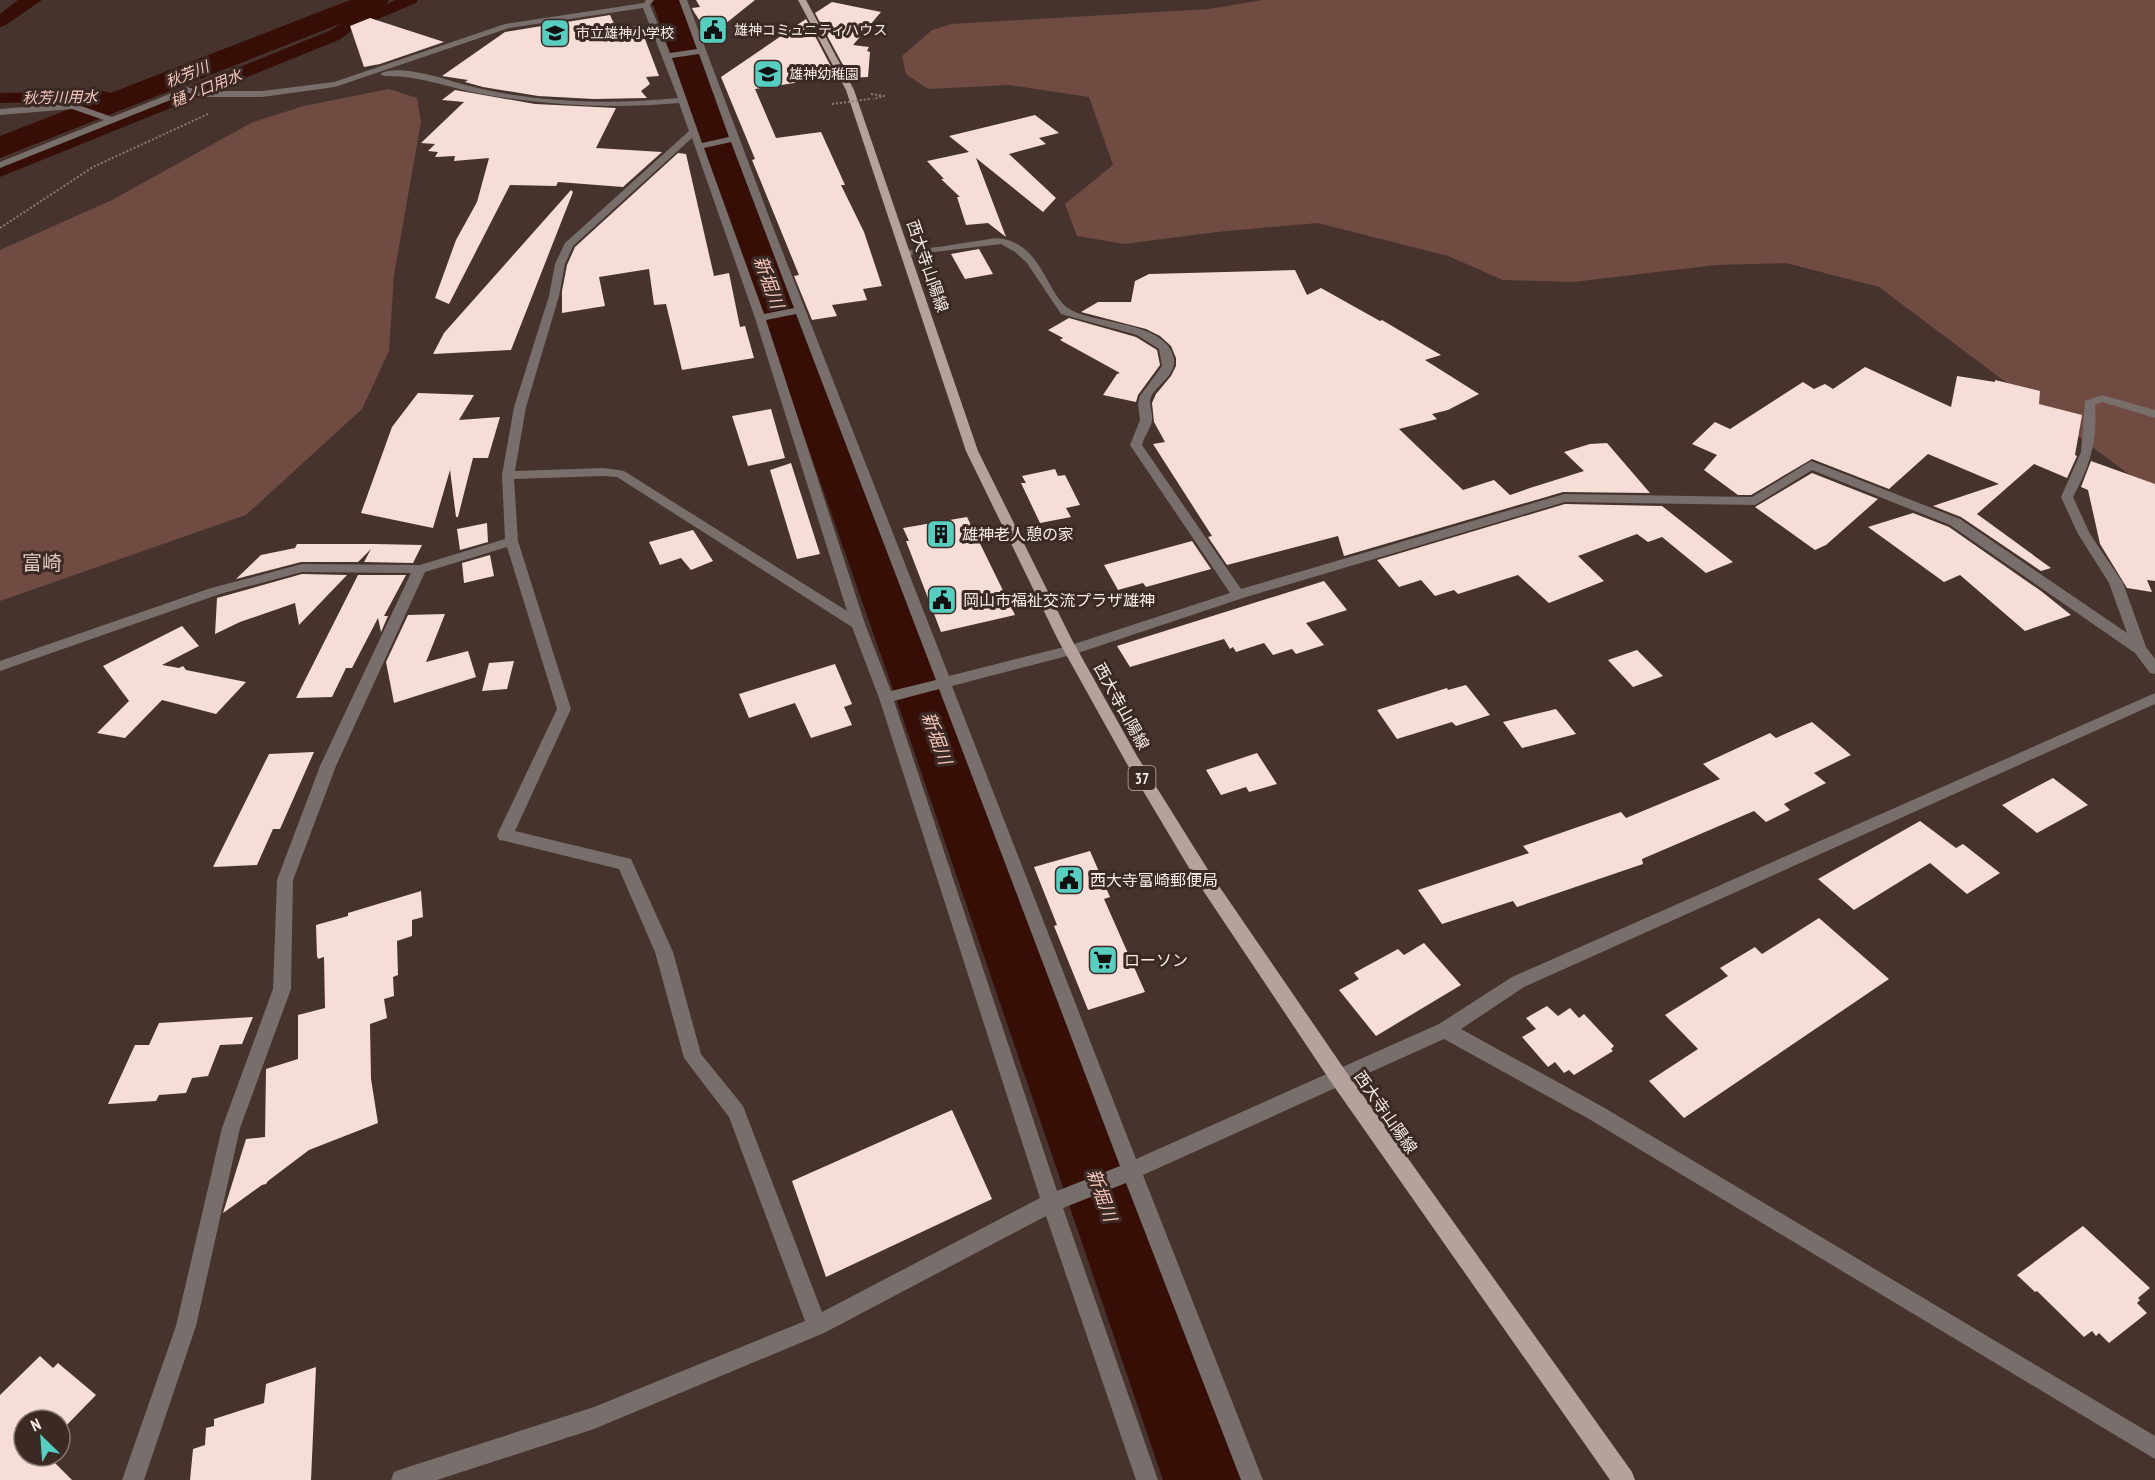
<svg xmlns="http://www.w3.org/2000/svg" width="2155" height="1480" viewBox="0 0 2155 1480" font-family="'PT Sans Narrow','Noto Sans JP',sans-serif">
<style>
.green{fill:#704b42}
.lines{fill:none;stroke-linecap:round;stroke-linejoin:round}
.canal{fill:#360e06;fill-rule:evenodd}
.river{fill:#360e06;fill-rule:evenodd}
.building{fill:#f6ddd7}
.path{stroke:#897975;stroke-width:2;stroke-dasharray:2 2;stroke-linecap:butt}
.minor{fill:#786e6b;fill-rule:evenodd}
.major{fill:#b6a29d;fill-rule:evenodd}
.path-bridge{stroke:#897975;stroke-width:2;stroke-dasharray:2 2;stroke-linecap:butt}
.labels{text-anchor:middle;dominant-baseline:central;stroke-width:6;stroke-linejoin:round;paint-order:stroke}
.far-poi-label{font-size:14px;fill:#f7eae7;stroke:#3b2924;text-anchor:start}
.far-water-label{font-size:15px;font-style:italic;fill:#f8c8bc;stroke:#3b2924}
.shield{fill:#3b2924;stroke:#bfb0ac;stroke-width:1.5}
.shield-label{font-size:15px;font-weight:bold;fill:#f7eae7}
.street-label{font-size:16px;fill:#f7eae7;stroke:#3b2924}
.poi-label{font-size:16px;fill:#f7eae7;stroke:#3b2924;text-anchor:start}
.water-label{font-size:18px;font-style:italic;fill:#f8c8bc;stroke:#3b2924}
.quarter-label{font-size:20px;fill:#e0c7c1;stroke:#3b2924}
</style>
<rect width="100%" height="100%" fill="#46332e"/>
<path class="green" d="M1263 0H2155V494L1879 287 1786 263 1716 265 1573 282 1503 280 1448 256 1318 223 1217 232 1124 244 1077 236 1065 204 1113 165 1089 97 1009 85 928 89 906 74 902 56 932 30 951 24 1209 9Z
M389 89 417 98 421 122 394 275 389 351 362 409 246 515 0 601V250L112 200 253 122 304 106Z"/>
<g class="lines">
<path class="canal" d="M18 0H42L6 25 0 27V14Z
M396 0H418L416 3 352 30 341 39 0 177V164L329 31 340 24Z
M102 91 126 96 129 100 126 104 120 105 102 101 0 103V93Z"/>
<path class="river" d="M350 0H389L385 6 0 158V136Z
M648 0H679L680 2 945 684 1247 1480H1163L891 684 654 7Z"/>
</g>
<path class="building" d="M696 0H755L710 36 694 12 692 8 700 7Z
M832 2 881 12 853 45 869 47 867 51 870 52 868 77 850 78 815 13Z
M610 15 616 28 640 26 659 76 646 77 650 84 641 91 647 98 594 99 538 96 483 87 465 82 468 80 442 76 505 32Z
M370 18 444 42 380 64 364 67 350 26Z
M806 19 837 78 812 79 813 80 755 89 776 138 821 132 845 185H841L864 232 882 286 863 289 867 300 832 305 837 316 812 320 794 276 799 275 752 160 755 159 721 77Z
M455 90 535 104 616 108 596 148 662 152 623 187 558 182 556 186 510 185 449 304 435 298 456 240 477 202 489 158 454 161 455 156 435 157 438 152 428 151 435 144 421 143 464 102 442 100Z
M1035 115 1059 133 1039 138 1046 144 1009 154 1056 198 1043 212 976 158 1006 237 988 223 966 225 957 197H960L941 179H944L927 161 969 152 949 136Z
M678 153 686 154 714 276 729 273 740 327 745 326 754 358 682 370 666 304 654 305 649 269 599 277 605 306 562 313V291L567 265 575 247Z
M571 190 573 192 511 350 433 354 444 333Z
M979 249 993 274 965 279 951 254Z
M1295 270 1307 295 1321 288 1380 321 1382 320 1441 355 1425 360 1479 394 1448 410 1432 414 1437 419 1399 429 1463 490 1494 480 1510 495 1530 488 1584 471 1564 452 1590 444 1607 443 1650 493 1563 492 1344 556 1338 536 1227 565 1208 537 1212 536 1153 444 1165 442 1154 422 1152 403 1156 394 1171 376 1176 366V358L1171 346 1160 336 1146 329 1081 312 1098 302H1131L1135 281 1149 274Z
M1069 318 1136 337 1157 350 1160 365 1138 395 1136 402 1103 395 1117 374 1120 373 1060 340 1063 338 1048 330Z
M1865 367 1951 407 1957 376 1995 382V380L2040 391 2039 404 2082 415 2075 455 2077 456 2067 478 2034 464 1977 514 2051 568 2041 571 1961 517 1933 506 1999 484 1928 454 1889 489 1812 459 1751 495H1738L1704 470 1717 455 1692 444 1715 422 1730 429 1803 382 1814 389 1825 384 1833 389Z
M418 393 474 395 459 420 500 417 488 458H473L458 517H456L450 470 433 528 361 513 392 427Z
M771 409 785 458 748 466 732 416Z
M2091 461 2155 484V581L2147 580 2152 592 2127 588 2100 544 2088 490 2081 487Z
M791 463 820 554 797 559 770 470Z
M1055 469 1058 476 1065 475 1080 505 1066 508 1071 517 1040 523 1021 483H1026L1022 476Z
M1812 473 1878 499 1826 545 1815 550 1755 507Z
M1565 504 1662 506 1733 562 1706 573 1662 537 1648 542 1637 534 1578 556 1604 581 1549 603 1518 575 1458 594 1454 590 1435 596 1421 580 1399 587 1377 560Z
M1913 513 1949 527 2041 591 2071 615 2025 631 1960 575 1944 582 1868 527Z
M967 517 1015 615 941 632 906 541H909L903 528Z
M487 523 488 542 460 550 457 529Z
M693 530 713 561 691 570 681 558 660 565 649 542Z
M1192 541 1211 569 1146 587 1143 583 1118 590 1104 565Z
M297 544H375L422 545 413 563 364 562 371 549 358 562H301L236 579 261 555 295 548Z
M490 555 494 576 464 583 462 563Z
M302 574 347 575 299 625 295 603 240 622 215 634 217 598Z
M358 575H406L384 616H388L381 632 378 618 352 668H346L332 697 296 698Z
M1324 581 1347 610 1306 623 1324 645 1296 654 1292 649 1273 655 1264 643 1236 652 1233 647 1230 649 1224 639 1130 667 1117 646Z
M445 614 426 662 468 651 476 677 394 703 386 662 408 615Z
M182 626 199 646 162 665 179 668 183 666 186 670 246 682 216 714 162 700 125 738 97 733 129 701 103 666Z
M1637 650 1663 676 1633 687 1608 660Z
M514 661 507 689 482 691 489 663Z
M835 664 852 704 844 707 852 725 811 738 795 703 749 718 739 694Z
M1466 685 1490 715 1456 726 1452 722 1397 739 1377 710 1447 688 1448 690Z
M1556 709 1576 734 1522 748 1503 722Z
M1812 722 1851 755 1814 773 1826 783 1784 804 1790 810 1766 822 1754 811 1642 859 1643 864 1517 907 1513 901 1442 924 1418 890 1529 853 1523 846 1621 812 1626 818 1720 779 1703 764 1770 733 1776 738Z
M314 752 280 829H273L257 865 213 867 269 754Z
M1257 753 1277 784 1249 792 1246 787 1221 795 1206 770Z
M2053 778 2088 805 2037 833 2002 805Z
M1920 821 1956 848 1963 844 2000 873 1967 894 1930 863 1854 910 1818 879Z
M1090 851 1110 897 1104 899 1145 992 1088 1010 1054 926 1057 925 1034 867Z
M421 891 423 917 412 920V936L397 941 398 975 393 977 394 996 384 999 387 1018 370 1024 371 1079 378 1123 309 1150 268 1181 266 1184 262 1185 223 1213 246 1139 265 1137 266 1069 298 1059V1015L325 1008 324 957 318 959 317 956 316 925 348 916V913Z
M1819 918 1889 979 1684 1118 1649 1081 1698 1049 1665 1015 1728 976 1720 968 1755 947 1762 954Z
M1424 943 1461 985 1376 1036 1339 990 1359 979 1354 973 1398 949 1404 955Z
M1547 1006 1558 1016 1570 1008 1579 1018 1584 1014 1614 1046 1611 1049 1613 1051 1574 1075 1569 1070 1564 1073 1555 1062 1548 1067 1522 1037 1536 1029 1526 1018Z
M253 1017 242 1044 220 1045 208 1076 192 1078 186 1093 159 1095 156 1101 108 1104 135 1045H149L159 1023Z
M952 1110 992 1199 826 1277 792 1181Z
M2083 1226 2150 1288 2138 1298 2140 1300 2137 1303 2147 1313 2109 1343 2099 1333 2096 1336 2092 1331 2084 1337 2037 1291 2035 1292 2017 1275Z
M40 1356 53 1368 58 1363 96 1395 60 1432V1420H24V1456H48L72 1480H0V1395Z
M316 1367 311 1480H190L193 1449 205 1445 206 1428 214 1426V1419L264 1403 266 1384Z"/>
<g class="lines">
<path class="path" d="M871 94 884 96 873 99
M0 228 93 167 208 114"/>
<path class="minor" d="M646 0H654L650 5 670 53 697 49 679 0H687L774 230 949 676 1068 646 1230 593 1130 445 1140 420 1138 404 1140 396 1162 366 1159 349 1137 335 1061 314 1027 263 1015 252 1001 244 901 256V252L905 251C929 248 953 245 977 241 986 240 996 237 1004 239 1044 248 1047 297 1071 310 1098 325 1167 321 1174 359 1176 376 1157 384 1151 397 1148 405 1153 412 1152 420 1151 429 1144 436 1142 445L1241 589 1564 494 1752 497 1811 461 1960 519 2127 633 2109 583 2078 534 2061 497 2081 452 2085 401 2102 395 2155 410V418L2102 402 2095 405C2098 440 2090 466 2073 497L2090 534 2123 583 2146 647 2155 659V674L2150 673 2135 653 1950 525 1812 470 1755 505 1565 502 1243 598 1075 654 952 686 1136 1159 1439 1024 1512 977 2155 693V704L1524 987 1461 1029 1603 1107 2155 1436V1459L1589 1119 1444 1039 1143 1175 1263 1480H1241L1126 1183 1063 1208 1158 1480H1136L1046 1216 824 1333 594 1429 437 1480H391L394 1472 402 1469 594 1407 805 1321 729 1117 684 1058 655 952 619 869 505 841 499 840 497 835 557 709 507 547 425 572 336 766 293 880 291 989 240 1128 196 1326 144 1480H122L176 1326 222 1128 273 989 277 880 320 766 411 573 302 572 220 594 0 671V661L211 588 302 564 420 565 505 539 502 475 514 407 549 296 555 264 565 243 689 131 679 103C615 109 551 106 487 95 452 89 420 75 384 76L380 74C396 64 438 77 455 82 527 103 604 105 678 98L643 8 509 28 335 87 262 97H203L188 93 0 168V162L104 120 72 109 0 115V109L73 103 112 117 187 87 203 91H262L334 82 505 24 644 3ZM699 54 729 137 702 143 672 58ZM692 138 755 318 847 611 624 471 604 468 515 471 526 407 559 296 565 264 573 246ZM731 142 794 308 764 314 704 148ZM796 314 936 680 891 691 865 624 766 320ZM604 476 617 477 852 627 879 698 1040 1198 822 1312 743 1106 701 1054 673 952 631 859 515 831 571 709 518 541 514 479ZM939 689 1120 1166 1057 1191 894 701Z"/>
<path class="major" d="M798 0H806L854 90 978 451 1072 640 1137 756 1210 873 1347 1073 1632 1472 1635 1480H1610L1333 1085 1198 883 1127 764 1058 640 966 451 846 90Z"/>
<path class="path-bridge" d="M832 104 870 99"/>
</g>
<defs>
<g id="civic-square" transform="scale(1.5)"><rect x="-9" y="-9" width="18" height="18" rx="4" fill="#58cec0" stroke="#3b2924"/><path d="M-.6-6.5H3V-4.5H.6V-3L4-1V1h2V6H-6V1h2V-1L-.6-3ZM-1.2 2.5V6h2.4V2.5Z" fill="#111"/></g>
<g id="school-square" transform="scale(1.5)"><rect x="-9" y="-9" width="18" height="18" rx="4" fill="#58cec0" stroke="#3b2924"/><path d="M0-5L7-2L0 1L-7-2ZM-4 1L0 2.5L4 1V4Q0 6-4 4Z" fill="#111"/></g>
<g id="building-square" transform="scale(1.5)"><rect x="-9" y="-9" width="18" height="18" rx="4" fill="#58cec0" stroke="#3b2924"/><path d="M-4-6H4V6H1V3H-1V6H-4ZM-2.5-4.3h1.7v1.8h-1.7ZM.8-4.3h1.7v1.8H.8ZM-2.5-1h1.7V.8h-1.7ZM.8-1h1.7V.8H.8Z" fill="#111"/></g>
<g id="supermarket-square" transform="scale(1.5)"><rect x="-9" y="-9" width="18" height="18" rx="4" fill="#58cec0" stroke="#3b2924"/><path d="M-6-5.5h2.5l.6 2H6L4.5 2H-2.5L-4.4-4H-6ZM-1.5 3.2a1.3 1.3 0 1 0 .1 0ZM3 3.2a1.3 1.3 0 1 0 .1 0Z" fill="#111"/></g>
</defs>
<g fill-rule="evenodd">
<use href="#civic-square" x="713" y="30"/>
<use href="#school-square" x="555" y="33"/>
<use href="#school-square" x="768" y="74"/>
<use href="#building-square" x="941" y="534"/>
<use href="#civic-square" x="942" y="600"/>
<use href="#civic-square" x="1069" y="880"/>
<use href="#supermarket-square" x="1103" y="960"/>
</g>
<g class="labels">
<g class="far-poi-label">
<text x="734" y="30">雄神コミュニティハウス</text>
<text x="576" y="33">市立雄神小学校</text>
<text x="789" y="74">雄神幼稚園</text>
</g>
<g class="far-water-label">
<text transform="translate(187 74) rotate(-22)">秋芳川</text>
<text transform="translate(206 88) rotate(-22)">樋ノ口用水</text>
<text transform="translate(60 97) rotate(-1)">秋芳川用水</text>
</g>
<rect class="shield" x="1128.5" y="766" width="27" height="24" rx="4.5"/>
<g class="shield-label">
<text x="1142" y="778">37</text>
</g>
<g class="street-label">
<text transform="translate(928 266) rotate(71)">西大寺山陽線</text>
<text transform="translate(1122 706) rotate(61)">西大寺山陽線</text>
<text transform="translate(1386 1112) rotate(55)">西大寺山陽線</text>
</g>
<g class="poi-label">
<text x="962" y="534">雄神老人憩の家</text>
<text x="963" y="600">岡山市福祉交流プラザ雄神</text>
<text x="1090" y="880">西大寺富崎郵便局</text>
<text x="1124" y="960">ローソン</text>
</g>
<g class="water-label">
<text transform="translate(769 282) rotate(70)">新堀川</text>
<text transform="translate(937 738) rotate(70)">新堀川</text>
<text transform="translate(1102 1195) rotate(70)">新堀川</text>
</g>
<g class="quarter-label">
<text x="42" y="563">富崎</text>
</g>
</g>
<g transform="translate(42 1438) rotate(335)"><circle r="28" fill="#3b2924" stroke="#867672" stroke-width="1.5"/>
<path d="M0-4.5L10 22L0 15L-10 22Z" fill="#58cec0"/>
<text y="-9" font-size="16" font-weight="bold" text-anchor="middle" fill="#f7eae7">N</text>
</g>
</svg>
